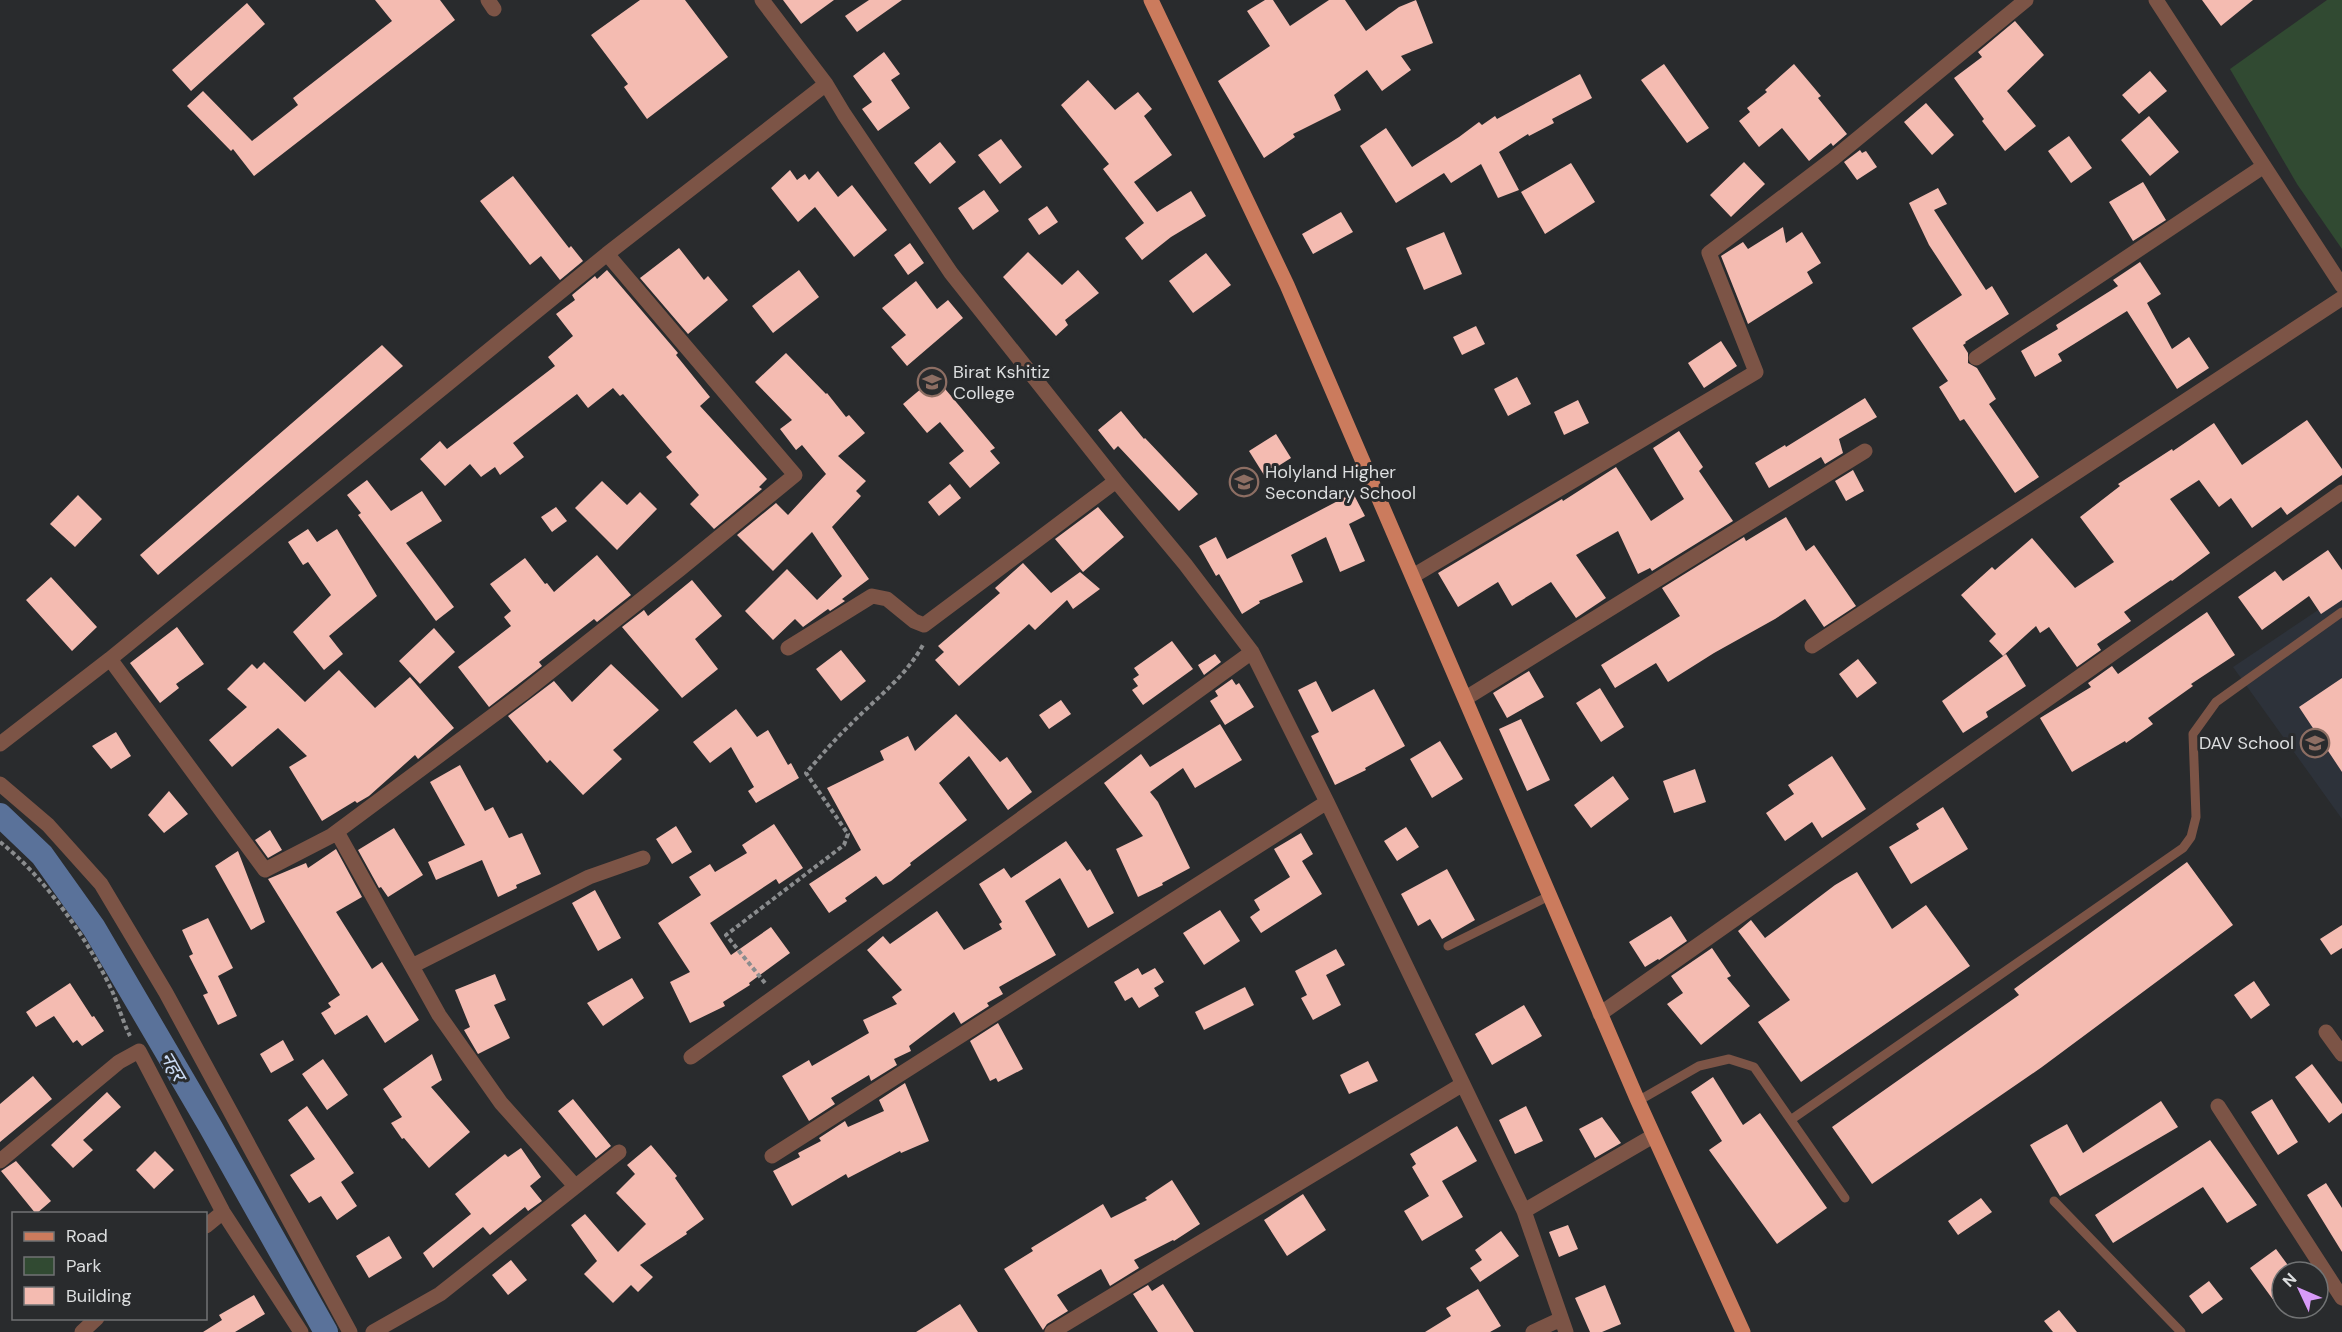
<svg xmlns="http://www.w3.org/2000/svg" width="2342" height="1332" viewBox="0 0 2342 1332" font-family="'DM Sans','Noto Sans Devanagari',sans-serif">
<style>
.built{fill:#2d323a}
.green{fill:#314a32}
.lines{fill:none;stroke-linecap:round;stroke-linejoin:round}
.canal{stroke:#5a729a;stroke-width:24}
.building{fill:#f4bbb1}
.path{stroke:#8a8c8e;stroke-width:4;stroke-dasharray:4.5 3;stroke-linecap:butt}
.service{stroke:#7c5446;stroke-width:9}
.minor{stroke:#7c5446;stroke-width:15}
.tertiary{stroke:#7c5446;stroke-width:15}
.primary{stroke:#cb7b5d;stroke-width:15}
.labels{text-anchor:middle;dominant-baseline:central;stroke-width:6;stroke-linejoin:round;paint-order:stroke}
.poi-label{font-size:18px;fill:#dcdedf;stroke:#292b2d;text-anchor:start}
.water-label{font-size:20px;font-style:italic;fill:#cadaf4;stroke:#292b2d}
</style>
<rect width="100%" height="100%" fill="#292b2d"/>
<path class="built" d="M2342 594V819L2233 667Z"/>
<path class="green" d="M2327 0H2342V249L2297 184 2230 69Z"/>
<g class="lines">
<path class="canal" d="M0 815 42 855 94 928 210 1126 326 1332"/>
</g>
<path class="building" d="M375 0H440L455 20 254 176 233 149 231 151 187 106 203 91 252 141 298 105 293 98 392 21Z
M640 0H685L728 57 647 119 624 87 628 84 591 35Z
M783 0H834L801 24Z
M869 0H902L857 32 845 16Z
M1265 0H1273L1290 26 1329 0H1345L1366 31 1399 7 1416 0 1433 43 1401 56 1411 70 1382 91 1367 70 1334 95 1341 110 1293 134 1295 137 1264 158 1218 81 1270 46 1247 11Z
M2202 0H2253L2221 26Z
M247 3 265 24 191 91 172 70Z
M2015 21 2044 55 2007 91 2036 126 2005 151 1982 121 1984 119 1954 78 1982 57 1978 52Z
M884 52 900 74 891 80 910 108 878 131 862 109 872 102 853 76Z
M1664 64 1709 128 1687 143 1641 80Z
M1794 64 1821 96 1818 98 1847 134 1833 146 1831 143 1809 161 1782 128 1759 147 1739 121 1750 112 1747 108 1767 92 1765 90Z
M2150 71 2167 91 2139 114 2122 95Z
M1580 74 1592 98 1552 119 1554 123 1529 136 1528 134 1499 152 1519 190 1498 198 1481 164 1451 183 1444 173 1396 203 1360 146 1386 128 1412 167 1459 137 1479 122 1482 125 1495 116 1497 119Z
M1088 80 1115 110 1138 92 1152 109 1144 116 1172 155 1134 182 1157 212 1191 191 1206 216 1171 237 1142 260 1125 238 1144 223 1103 169 1109 164 1061 105Z
M1926 103 1954 135 1932 155 1904 122Z
M2149 116 2179 152 2150 176 2121 140Z
M2069 136 2092 168 2071 183 2048 151Z
M1001 139 1022 167 1000 184 978 155Z
M940 142 956 162 930 184 914 163Z
M1860 150 1862 153 1866 151 1877 167 1857 180 1844 162Z
M1744 162 1765 184 1731 217 1710 195Z
M1571 163 1595 202 1545 234 1521 192Z
M790 170 797 180 805 174 809 180 818 171 838 197 852 185 887 230 854 257 815 207 798 222 771 188Z
M513 176 569 248 571 246 583 261 560 280 541 256 530 265 480 201Z
M2143 182 2166 220 2133 241 2109 202Z
M1938 188 1947 204 1934 210 1986 290 1992 286 2009 314 1965 342 1966 343 1963 345 1968 353V363L1977 368 1996 399 1989 404 2039 477 2015 493 1964 419 1960 421 1939 387 1948 381 1912 328 1962 295 1929 245 1909 203Z
M984 190 999 211 973 230 958 208Z
M1047 206 1058 222 1039 235 1028 219Z
M1341 212 1353 232 1313 254 1302 234Z
M1783 227 1786 243 1802 232 1821 263 1807 272 1813 283 1748 324 1721 256 1743 242 1748 249Z
M1444 232 1462 274 1424 290 1406 248Z
M910 243 924 263 908 275 894 255Z
M679 248 704 280 708 276 728 300 688 334 640 278Z
M1028 252 1062 285 1078 270 1099 293 1065 320 1068 325 1056 336 1003 277Z
M1206 253 1231 285 1193 313 1169 281Z
M2140 262 2161 294 2147 303 2172 349 2189 337 2209 368 2177 389 2127 311 2058 354 2062 361 2035 377 2021 351 2058 329 2056 325 2118 286 2113 280Z
M607 270 678 353 676 355 710 397 700 406 767 479 759 487 762 489 714 529 690 504 699 495 666 457 672 452 623 394 620 396 613 388 588 408 577 394 513 443 524 457 500 475 495 467 481 477 470 464 445 486 420 459 440 441 447 449 555 366 548 357 573 336 556 314 575 300 572 295 595 276 597 279Z
M799 270 819 297 773 333 752 306Z
M916 281 937 309 948 300 963 318 907 366 891 347 906 335 882 308Z
M1476 326 1485 344 1462 355 1453 337Z
M1721 341 1737 366 1704 388 1688 363Z
M382 345 403 366 158 575 140 555Z
M786 353 826 394 827 393 846 417 849 415 865 433 838 456 866 481 856 491 861 496 832 527 869 579 842 599 845 601 830 611 828 609 803 627 795 619 773 640 745 611 787 569 817 600 842 576 812 532 773 571 737 535 776 503 788 515 826 474 802 445 796 450 780 429 792 420 755 382Z
M935 377 995 448 990 451 1000 463 970 488 949 463 964 451 940 422 927 433 903 404Z
M1517 377 1531 404 1508 416 1494 389Z
M1865 398 1877 417 1839 439 1843 453 1825 464 1821 457 1769 488 1755 463 1785 445 1786 447Z
M1578 400 1589 423 1564 435 1554 412Z
M1121 411 1144 439 1145 438 1198 494 1179 511 1118 446 1114 450 1098 430Z
M2307 420 2342 469V475L2287 515 2281 507 2252 528 2231 498 2219 507 2199 480 2170 499 2210 553 2172 581 2171 580 2124 612 2131 621 2097 644 2101 650 2077 667 2049 627 2040 633 2036 626 2003 656 1989 641 1996 634 1961 595 1992 567 1995 570 2032 538 2075 588 2114 562 2080 517 2120 486 2118 484 2172 449 2173 451 2214 423 2242 465Z
M1679 431 1703 467 1699 471 1733 521 1652 571 1650 568 1638 574 1618 531 1576 555 1606 598 1576 618 1551 582 1512 606 1498 582 1458 607 1438 573 1562 499 1563 501 1616 467 1651 521 1684 499 1653 448Z
M1276 434 1291 458 1264 475 1249 451Z
M1853 470 1864 491 1846 501 1835 481Z
M367 480 391 511 422 491 442 521 406 543 454 607 436 621 358 515 361 513 347 495Z
M602 481 627 505 640 492 657 509 617 550 575 508Z
M950 484 961 498 939 516 928 502Z
M1353 493 1365 516 1349 524 1365 561 1340 572 1326 537 1291 555 1303 582 1259 601 1260 603 1242 614 1219 574 1216 576 1199 546 1216 537 1227 559Z
M78 495 102 519 75 547 50 524Z
M556 507 567 521 552 532 541 517Z
M1098 507 1124 537 1083 572 1055 539Z
M1786 517 1806 551 1814 545 1856 606 1824 627 1805 599 1775 619 1714 653 1668 682 1656 663 1615 688 1601 665 1680 616 1662 588 1744 537 1746 541Z
M308 529 317 542 337 529 377 596 329 636 343 654 324 670 293 632 331 595 308 562 303 565 288 542Z
M2328 550 2342 570V600L2321 614 2309 596 2262 630 2238 597 2275 571 2283 581Z
M597 555 631 595 597 622 594 619 539 662 542 666 489 707 458 667 511 626 504 617 511 611 490 584 525 558 545 584 547 583 554 592Z
M1023 563 1051 593 1080 572 1100 589 1073 609 1067 600 1035 630 1029 624 959 686 935 660 944 652 938 646 1000 593 995 588Z
M51 577 97 627 72 651 26 600Z
M692 580 722 616 695 639 718 669 682 698 622 627 644 610 648 616Z
M2207 612 2235 655 2191 684 2193 686 2148 718 2153 724 2126 743 2125 741 2072 772 2040 718 2091 687 2088 683 2112 666 2118 674Z
M177 627 204 664 176 684 179 688 160 703 130 663Z
M434 628 455 652 420 684 399 661Z
M1172 641 1193 669 1143 705 1132 690 1138 686 1133 679 1139 675 1134 668Z
M841 650 866 681 841 701 816 669Z
M1215 654 1221 662 1204 675 1198 665Z
M2006 654 2026 686 1986 712 1988 717 1963 733 1942 701Z
M1858 659 1877 683 1857 698 1839 674Z
M264 662 305 702 339 670 375 708 410 677 454 728 418 759 415 755 369 796 357 803 355 801 322 821 289 767 307 756 278 728 232 767 209 740 247 707 227 689 252 664 257 669Z
M611 664 659 710 613 750 622 759 583 795 550 760 547 763 508 716 554 681 572 702Z
M1529 671 1544 697 1507 718 1493 693Z
M2342 678V772L2299 707Z
M1232 679 1236 685 1239 683 1254 707 1225 725 1210 701 1218 696 1215 691Z
M1316 681 1332 712 1374 689 1405 746 1365 768 1366 770 1335 785 1311 736 1319 732 1298 690Z
M1600 688 1624 727 1601 742 1576 703Z
M1061 700 1071 714 1049 729 1039 715Z
M736 709 757 737 768 730 788 765 791 763 799 778 756 803 748 791 754 787 731 747 710 763 693 742Z
M956 714 1000 762 1007 757 1032 792 1008 810 969 756 939 783 967 820 910 863 911 865 891 881 883 885 876 876 845 898 847 901 829 913 809 884 861 850 827 788 884 760 880 751 908 736 915 751Z
M1521 719 1550 780 1527 791 1499 729Z
M1220 724 1242 760 1195 788 1183 768 1150 792 1158 802 1190 868 1162 883 1163 885 1138 897 1116 849 1143 836 1104 783 1141 754 1150 767Z
M116 732 131 756 111 769 92 746Z
M1440 741 1463 779 1432 798 1410 759Z
M1832 756 1866 809 1822 838 1812 822 1785 841 1766 813 1794 794 1788 785Z
M460 765 485 811 493 807 509 838 522 833 541 874 516 885 517 888 498 897 482 860 436 880 428 862 465 845 430 782Z
M1695 769 1706 802 1674 813 1663 781Z
M1613 776 1629 799 1591 828 1574 805Z
M169 791 188 814 164 833 148 815Z
M1943 807 1968 849 1911 884 1889 847 1919 829 1916 824Z
M774 824 803 868 779 884 776 879 710 923 731 955 771 927 790 953 749 983 750 985 723 1002 725 1006 690 1023 670 982 690 972 658 923 701 895 689 877 710 864 715 872 747 853 742 845Z
M676 826 692 852 672 864 656 839Z
M1406 827 1419 847 1397 861 1384 841Z
M394 828 423 875 388 897 381 887 379 888 358 850Z
M270 830 282 850 268 858 255 840Z
M1301 833 1313 854 1302 861 1322 894 1261 933 1250 917 1260 910 1254 900 1290 877 1274 849Z
M1066 841 1087 871 1090 869 1114 913 1088 928 1060 878 1025 901 1056 955 999 987 1003 994 987 1003 989 1006 961 1024 954 1012 909 1046 911 1051 894 1059 897 1065 871 1081 869 1075 831 1098 835 1104 809 1121 782 1076 809 1060 812 1066 869 1033 863 1020 897 1004 892 997 902 990 867 950 883 936 890 944 937 911 964 950 1002 929 999 924 1002 922 979 884 1004 868 1011 878Z
M336 849 362 897 336 912 372 969 382 962 419 1020 385 1043 367 1015 335 1035 321 1013 331 1007 328 1003 340 995 268 879 306 863 308 868Z
M238 851 265 922 251 930 215 866Z
M2187 862 2233 925 2042 1067 1872 1184 1832 1127 2019 995 2014 989Z
M1447 869 1475 920 1442 939 1430 919 1418 926 1401 894Z
M1857 872 1892 929 1926 905 1970 966 1801 1082 1758 1022 1790 1000 1738 931 1751 920 1765 938 1835 885Z
M595 890 621 938 598 951 572 903Z
M1220 910 1240 941 1204 965 1183 933Z
M1671 916 1687 941 1659 960 1658 959 1645 967 1629 942Z
M208 918 233 968 218 976 237 1016 218 1025 203 995 208 993 189 956 193 954 182 930Z
M2342 925V948L2331 955 2320 939Z
M1712 948 1731 976 1727 978 1750 1006 1701 1045 1667 1004 1683 993 1671 976Z
M1336 949 1345 965 1326 975 1341 1005 1313 1020 1301 998 1307 995 1295 971Z
M1138 968 1142 975 1155 968 1164 982 1154 988 1159 996 1139 1008 1132 997 1125 1001 1114 982Z
M495 974 506 1000 494 1005 510 1038 478 1054 464 1030 470 1027 455 990Z
M632 978 644 998 603 1026 587 1003Z
M2254 981 2270 1005 2251 1019 2234 995Z
M70 983 92 1017 94 1016 104 1031 82 1046 77 1040 73 1043 54 1016 36 1027 26 1012Z
M1245 987 1254 1005 1204 1030 1195 1012Z
M1524 1005 1542 1036 1492 1065 1475 1034Z
M998 1023 1023 1069 998 1082 996 1078 990 1081 970 1041Z
M283 1040 294 1060 271 1073 260 1054Z
M432 1054 442 1080 431 1087 470 1132 429 1168 404 1138 402 1139 391 1123 402 1117 383 1089Z
M323 1059 348 1095 327 1110 302 1074Z
M1368 1061 1378 1081 1349 1094 1340 1075Z
M2312 1064 2342 1104V1113L2329 1123 2295 1077Z
M33 1076 52 1099 0 1142V1104Z
M1713 1077 1743 1125 1760 1113 1827 1208 1777 1244 1709 1150 1722 1141 1691 1092Z
M905 1083 929 1141 901 1153 900 1151 848 1178 846 1174 792 1206 773 1171 800 1157 798 1153 821 1141 819 1138 845 1121 848 1127 884 1111 879 1100Z
M107 1092 121 1107 83 1140 93 1150 73 1168 51 1145Z
M573 1099 611 1146 596 1158 558 1111Z
M2272 1099 2298 1142 2278 1155 2251 1112Z
M2161 1101 2178 1127 2060 1196 2030 1145 2067 1124 2083 1153Z
M307 1106 354 1173 341 1182 357 1206 337 1220 321 1196 309 1203 290 1175 315 1159 288 1120Z
M1526 1106 1543 1141 1515 1154 1499 1120Z
M1602 1117 1621 1143 1595 1158 1579 1129Z
M1457 1126 1477 1161 1442 1181 1463 1217 1422 1241 1404 1211 1429 1196 1412 1167 1416 1164 1410 1154Z
M2210 1140 2257 1205 2227 1223 2203 1187 2113 1243 2095 1215Z
M651 1145 677 1176 675 1178 704 1219 686 1232 687 1234 640 1265 653 1277 638 1292 631 1285 613 1303 584 1274 597 1261 571 1225 585 1214 618 1252 646 1224 616 1193 635 1174 627 1165Z
M521 1148 541 1177 530 1186 542 1201 528 1211 525 1207 490 1235 483 1227 433 1268 423 1253 471 1214 455 1194 505 1154 508 1157Z
M155 1151 174 1170 154 1189 136 1170Z
M16 1161 51 1201 36 1214 1 1171Z
M1172 1180 1200 1224 1174 1241 1173 1240 1134 1260 1139 1268 1110 1286 1101 1269 1057 1295 1068 1311 1047 1324 1043 1330 1004 1269 1033 1251 1031 1248 1103 1204 1111 1218 1147 1200 1145 1198Z
M2326 1183 2342 1208V1252L2307 1195Z
M1303 1194 1326 1230 1287 1256 1264 1220Z
M1981 1198 1992 1212 1958 1235 1948 1221Z
M1568 1225 1578 1249 1559 1257 1549 1232Z
M1501 1231 1519 1256 1480 1282 1470 1268 1482 1260 1475 1250Z
M389 1236 402 1258 369 1278 356 1256Z
M2276 1249 2293 1272H2282V1312L2250 1268Z
M511 1260 527 1280 508 1295 492 1275Z
M2209 1281 2223 1299 2202 1314 2189 1296Z
M1163 1284 1194 1332H1158L1133 1294 1148 1285 1152 1291Z
M1605 1285 1621 1324 1602 1332H1590L1575 1298Z
M1478 1289 1501 1326 1490 1332H1425L1451 1316 1446 1308Z
M254 1295 265 1314 235 1332H203L222 1320 219 1315Z
M960 1304 978 1332H916Z
M2059 1310 2077 1332H2053L2044 1321Z"/>
<g class="lines">
<path class="path" d="M0 842C44 876 90 942 113 993 119 1007 123 1022 130 1036
M765 983 726 935 844 845 848 834 806 773C820 757 834 740 850 725 876 698 906 677 924 643"/>
<path class="service" d="M1448 946 1549 896
M1638 1101 1699 1066 1729 1059 1754 1067 1845 1198
M1792 1119 2183 848 2191 837 2196 817 2193 734 2216 702 2342 612
M2054 1201 2181 1332"/>
<path class="minor" d="M488 0 494 9
M762 0 826 84 844 114 951 273 1116 481 1185 564 1252 652 1327 802 1524 1211 1566 1332
M2156 0 2342 286
M1976 358 2264 166
M1413 576 1756 372 1709 253 1834 158 2026 0
M1812 646 2342 298
M788 648 872 596 887 599 914 621 924 625 1116 481
M110 659 265 870 331 836 522 694 680 569 795 475 607 254
M1466 698 1865 451
M0 744 110 659 607 254 826 84
M337 832 439 1015 501 1103 575 1186
M412 966 589 877 643 858
M1600 1014 2342 492
M2326 1032 2342 1054
M691 1057 1252 652
M2218 1106 2342 1298
M772 1156 1327 802
M0 1161 119 1062 139 1051 223 1212 301 1332
M1524 1211 1653 1136
M206 1226 223 1212
M82 1332 97 1318
M373 1332 440 1294 619 1152
M1052 1332 1463 1084
M1533 1332 1561 1319"/>
<path class="tertiary" d="M0 784 48 825 101 884 166 993 350 1332"/>
<path class="primary" d="M1151 0 1287 285 1638 1101 1743 1332"/>
</g>
<defs>
<g id="school-ring" transform="scale(1.5)"><circle r="9.5" fill="#292b2d" stroke="#8d6e63" stroke-width="1.5"/><path d="M0-5L7-2L0 1L-7-2ZM-4 1L0 2.5L4 1V4Q0 6-4 4Z" fill="#8d6e63"/></g>
</defs>
<g fill-rule="evenodd">
<use href="#school-ring" x="932" y="382"/>
<use href="#school-ring" x="1244" y="482"/>
<use href="#school-ring" x="2315" y="743"/>
</g>
<g class="labels">
<g class="poi-label">
<text x="953" y="372">Birat Kshitiz<tspan x="953" dy="21">College</tspan></text>
<text x="1265" y="472">Holyland Higher<tspan x="1265" dy="21">Secondary School</tspan></text>
<text x="2294" y="743" text-anchor="end">DAV School</text>
</g>
<g class="water-label">
<text transform="translate(173 1066) rotate(60)">नहर</text>
</g>
</g>
<rect x="12" y="1212" width="195" height="108" fill="#292b2d" stroke="#717374" stroke-width="1.5"/>
<rect x="24" y="1232" width="30" height="9" fill="#cb7b5d" stroke="#717374" stroke-width="1.5"/>
<text x="66" y="1242" font-size="18" fill="#dcdedf">Road</text>
<rect x="24" y="1257" width="30" height="18" fill="#314a32" stroke="#717374" stroke-width="1.5"/>
<text x="66" y="1272" font-size="18" fill="#dcdedf">Park</text>
<rect x="24" y="1287" width="30" height="18" fill="#f4bbb1" stroke="#717374" stroke-width="1.5"/>
<text x="66" y="1302" font-size="18" fill="#dcdedf">Building</text>
<g transform="translate(2300 1290) rotate(314)"><circle r="28" fill="#292b2d" stroke="#717374" stroke-width="1.5"/>
<path d="M0-4.5L10 22L0 15L-10 22Z" fill="#d89af8"/>
<text y="-9" font-size="16" font-weight="bold" text-anchor="middle" fill="#dcdedf">N</text>
</g>
</svg>
